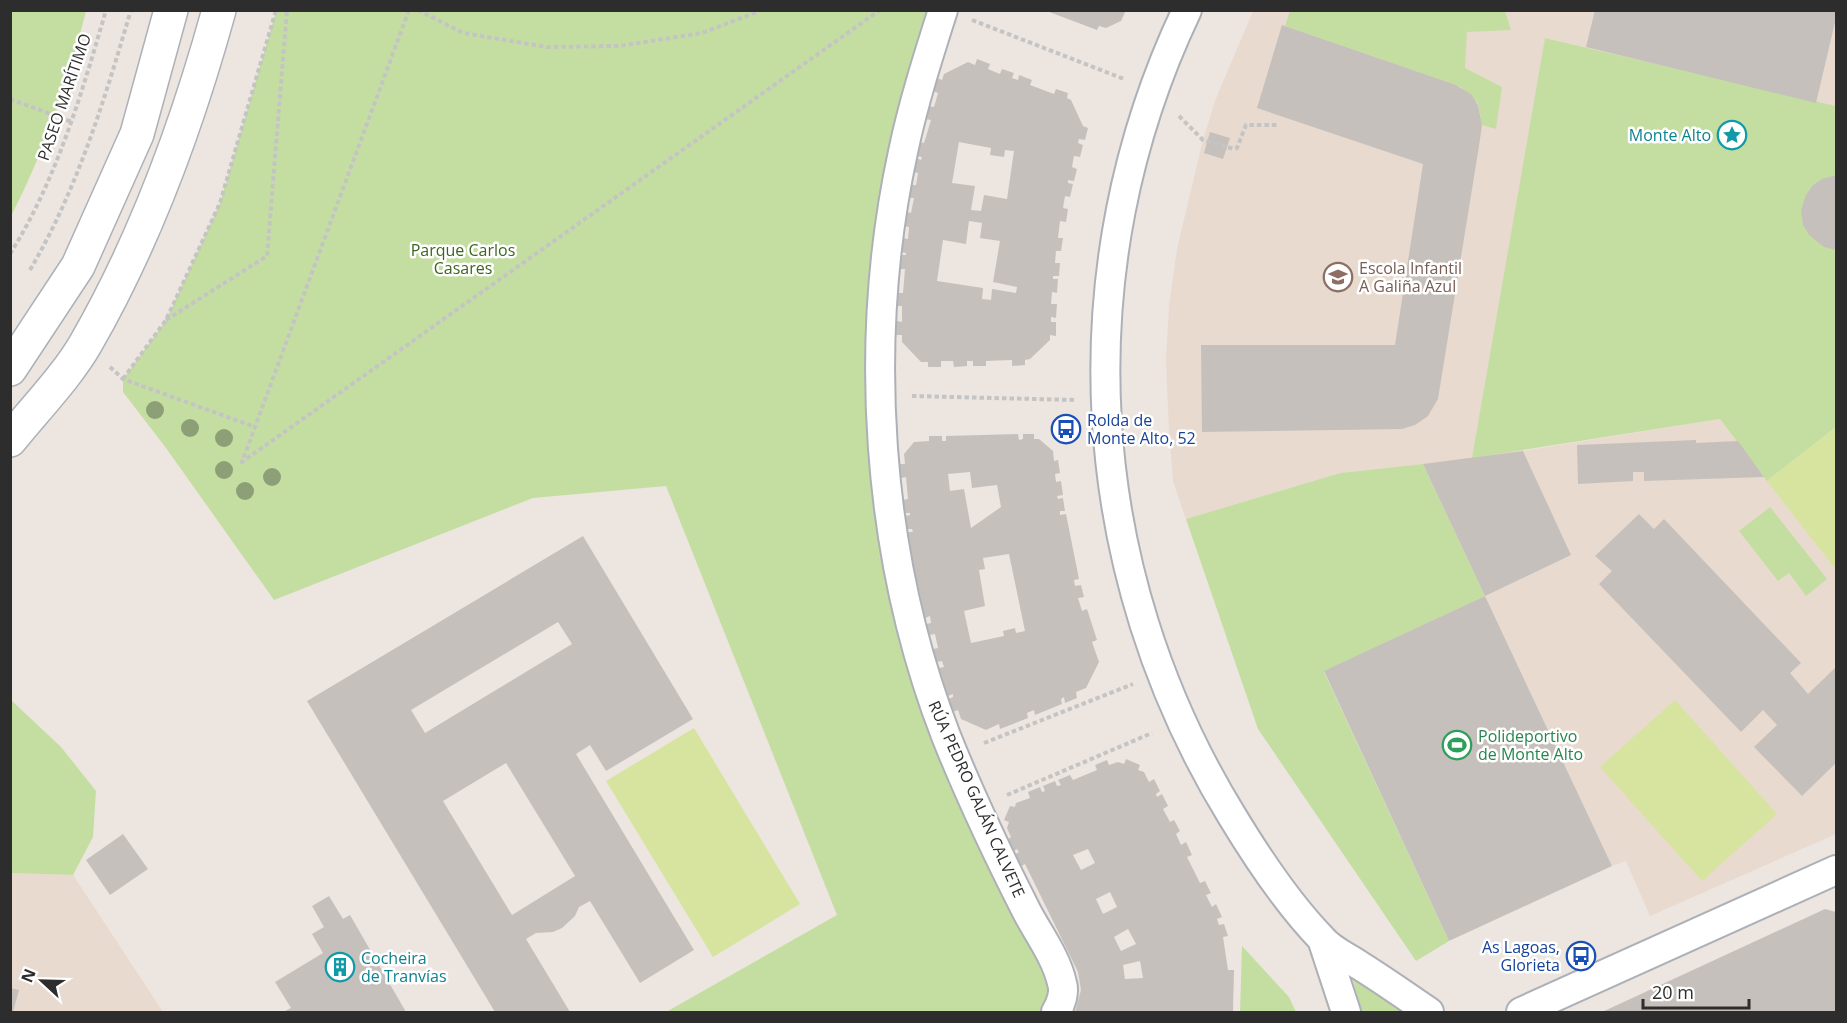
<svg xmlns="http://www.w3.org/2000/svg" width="1847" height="1023" viewBox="0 0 1847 1023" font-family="'Open Sans',sans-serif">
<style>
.education{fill:#e8dacf}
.green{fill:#c4dea2}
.pitch{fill:#d6e49f}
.building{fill:#c6c0bc;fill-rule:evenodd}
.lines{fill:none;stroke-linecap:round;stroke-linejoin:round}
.street-casing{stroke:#adb1b7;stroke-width:32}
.secondary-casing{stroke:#adb1b7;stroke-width:36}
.path{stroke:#c4c4c4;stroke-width:4;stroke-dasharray:4.5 3;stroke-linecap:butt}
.street{stroke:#fff;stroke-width:28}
.secondary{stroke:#fff;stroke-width:33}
.tree{fill:#8d9f77}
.labels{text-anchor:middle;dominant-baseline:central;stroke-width:5;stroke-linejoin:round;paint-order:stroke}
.street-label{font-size:16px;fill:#2d2d2d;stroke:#fff}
.culture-label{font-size:16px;fill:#0d838f;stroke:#fff;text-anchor:end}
.park-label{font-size:16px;fill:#3e6521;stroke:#fff}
.education-label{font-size:16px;fill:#785e54;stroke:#fff;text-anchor:start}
.transit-label{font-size:16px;fill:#164399;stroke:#fff;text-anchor:start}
.leisure-label{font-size:16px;fill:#27864d;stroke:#fff;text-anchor:start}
</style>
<rect width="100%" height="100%" fill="#ede5e0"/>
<path class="education" d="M1253 11H1391L1510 30 1505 11H1836V106L1545 38 1523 451 1720 419 1836 570V834L1650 916 1626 861 1612 866 1423 464 1340 473 1186 519 1173 481 1169 430 1166 360 1169 306 1177 249 1203 140 1215 101Z
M11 873 73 875 163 1012H11Z"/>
<path class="green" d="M11 10 86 11C69 81 44 152 11 216Z
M276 11H943L882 332 908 616 1028 913 1056 1012H666L837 915 666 486 533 498 274 600 166 448 123 392V379L166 320 220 203Z
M1290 11H1505L1511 30 1467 32 1465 68 1502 87 1496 129 1482 125 1478 103 1461 87 1285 26Z
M1545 38 1836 106V427L1767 481 1720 419 1472 458Z
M1423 464 1485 596 1324 672 1449 941 1416 961 1258 729 1186 519 1340 473Z
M1770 507 1827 579 1806 596 1789 573 1778 581 1739 531Z
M11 700 61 747 96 791 93 837 73 875 11 873Z
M1242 946 1289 997 1296 1012H1240Z
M1356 973 1401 1011 1362 1012 1352 977Z"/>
<path class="pitch" d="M1836 427V570L1767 481Z
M1675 700 1777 814 1702 881 1600 767Z
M694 728 800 904 713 957 606 781Z"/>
<path class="building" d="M1044 10H1126L1121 21 1106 28 1099 26 1097 30Z
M1595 10H1836V18L1816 103 1586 47Z
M1282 25 1456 85 1471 94 1478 105 1482 125 1479 146 1438 399 1428 416 1415 425 1402 429 1202 432 1201 345H1395L1423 164 1257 108Z
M977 59 990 64 988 69 1000 74 1002 69 1014 73 1012 78 1018 80 1019 75 1032 80 1030 85 1054 94 1056 89 1068 93 1067 98 1071 100 1083 126 1088 128 1085 140 1079 139 1078 143 1083 145 1080 157 1074 156 1072 167 1077 169 1074 181 1068 180V183L1073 184 1070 197 1065 196 1063 208 1068 209 1066 222 1060 221 1058 238H1063L1061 251H1056L1055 263H1060L1059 276H1053V279H1058L1057 293 1052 292 1051 304H1057L1056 318 1051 317V322H1056V336L1050 335V340L1030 359 1025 360V365L1012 366V360L986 361V366H973V361H967V366L954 367 953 361H941V367H928V362H921L902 342V335H896L897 321 902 322V306H897L898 293H903L905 269H900L901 255H906V253L901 252 903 238 908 239 909 227 904 226 906 212 911 213 914 198H909L911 185H916L918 173 913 172 916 158 921 160 922 157 916 156 919 142 924 143 931 120 925 119 929 106 934 107 938 93 933 91 937 78 942 80 944 74 968 62 975 65ZM959 142 991 148 990 155 1004 157 1005 150 1014 151 1007 199 984 195 981 211 971 210 975 186 952 183ZM969 221 982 223 980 238 1000 241 993 282 1017 287 1016 293 992 289 991 300 982 299 983 288 937 281 943 240 966 244Z
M1210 132 1230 138 1223 159 1204 153Z
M1836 175V250L1824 247 1809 235 1803 225 1801 210 1806 195 1813 185 1822 179Z
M1018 434 1019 440 1023 439V434H1034V439H1039L1053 451 1054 461 1058 460 1060 473 1055 474 1056 482 1061 481 1063 495 1057 496 1058 499 1063 498 1065 511H1060V515L1066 514 1079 579 1074 580 1075 586 1081 585 1084 597 1078 598 1082 611 1087 609 1097 640 1092 642 1099 662 1086 688 1076 692 1077 698 1065 703 1064 697 1061 699 1062 704 1035 715 1034 710 1027 713 1028 718 1000 729 999 724 986 730 961 719 958 710 953 712 948 699 953 697V694L948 696 939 668 944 667 942 661 937 662 933 649 938 648 935 634 929 635 926 624 931 623 930 616 925 618 911 554 908 532H913L912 529H907L905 516 910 515V513H905L903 500 908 499 906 477 901 478 900 464H905L904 454 914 442 929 441V436H942V441H946V436ZM970 472 972 488 997 485 1001 507 971 528 964 489 950 491 948 474ZM1009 554 1025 631 1016 633 1015 628 1003 631 1004 636 971 643 964 611 985 606 979 570 985 569 983 558Z
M1696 440V443L1738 441 1764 477 1644 481V472H1633V481L1578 484 1577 445Z
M1523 451 1571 555 1485 596 1423 464Z
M1639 514 1654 529 1664 519 1801 663 1790 673 1808 694 1836 667V763L1802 796 1754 747 1777 725 1763 710 1741 732 1599 584 1612 571 1595 556Z
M583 536 693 719 606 771 590 745 576 754 694 950 640 983 590 901 579 907 575 916 562 928 553 932 536 933 526 939 570 1012H495L307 701ZM558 622 572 644 425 733 411 710ZM506 763 575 876 512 915 443 801Z
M1485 596 1612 866 1449 941 1324 671Z
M1126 759 1140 765 1138 770 1144 772 1149 782 1154 779 1160 791 1156 794 1157 797 1162 794 1168 806 1163 809 1170 822 1174 820 1180 831 1176 834 1181 845 1186 842 1192 855 1187 857 1200 883 1205 881 1211 893 1206 895 1212 907 1216 904 1222 917 1217 919 1219 925 1224 924 1228 936 1223 937 1228 970H1234L1233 1012H1075L1081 990 1078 972 1025 864 1020 867 1014 855 1019 852 1017 849 1013 852 1007 840 1011 837 1007 828 1009 822 1004 820 1010 806 1015 807 1016 803 1030 798 1028 792 1040 787 1042 792 1045 791 1043 786 1055 781 1057 786 1061 785 1058 780 1070 775 1073 780 1097 770 1095 765 1107 760 1109 765 1118 762 1124 764ZM1088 849 1095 863 1081 870 1073 855ZM1110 892 1117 907 1103 914 1096 899ZM1128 929 1136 944 1121 951 1114 937ZM1140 961 1143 978 1125 979 1123 965Z
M123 834 148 869 110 895 86 860Z
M329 896 343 919 350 915 406 1012H283L291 1008 275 982 323 953 312 934 324 927 312 906Z
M1825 909 1836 912V1012H1602Z
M10 988 19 990 13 1012H10Z"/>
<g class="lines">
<g class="street-casing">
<path id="street" d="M943 10C928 57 913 104 903 152 862 341 876 555 946 736 970 796 998 855 1027 912 1039 935 1056 957 1062 983 1065 992 1061 1004 1056 1012
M1187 10C1063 270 1082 572 1232 816 1258 859 1287 903 1322 939 1331 950 1347 957 1359 965 1383 980 1406 996 1429 1012
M1323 942 1346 1012
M1521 1012 1836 870"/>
</g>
<g class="secondary-casing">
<path id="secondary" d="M10 369 78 266 137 134 171 10
M10 440C34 410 68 375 86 343 146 239 187 126 219 10"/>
</g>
<path class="path" d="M409 10 242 462 880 10
M418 10 463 33 547 47 619 46 702 33 762 10
M972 20 1124 79
M10 99 72 122
M1179 116 1203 140 1234 149 1237 148 1246 125H1279
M10 254C56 181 82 93 106 10
M30 270C78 188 104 101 131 10
M166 320 267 256 287 10
M110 367 123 379 255 427
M123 379 166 320 220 203 276 10
M912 396 1075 400
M984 743 1133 684
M1007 795 1152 733"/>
<use href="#street" class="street"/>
<use href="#secondary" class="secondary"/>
</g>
<g class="tree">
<circle cx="155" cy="410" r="9"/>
<circle cx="190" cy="428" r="9"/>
<circle cx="224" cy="438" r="9"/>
<circle cx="224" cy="470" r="9"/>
<circle cx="272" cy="477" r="9"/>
<circle cx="245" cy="491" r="9"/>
</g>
<defs>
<g id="sight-ring" transform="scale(1.5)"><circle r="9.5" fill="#fff" stroke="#0f9aa8" stroke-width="1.5"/><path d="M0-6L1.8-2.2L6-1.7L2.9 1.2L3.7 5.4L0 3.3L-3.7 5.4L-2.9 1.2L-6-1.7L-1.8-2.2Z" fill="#0f9aa8"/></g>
<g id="school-ring" transform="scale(1.5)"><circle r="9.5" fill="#fff" stroke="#8d6e63" stroke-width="1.5"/><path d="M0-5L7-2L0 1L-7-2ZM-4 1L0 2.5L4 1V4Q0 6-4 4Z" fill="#8d6e63"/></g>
<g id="bus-ring" transform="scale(1.5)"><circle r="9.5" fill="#fff" stroke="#1a4fb4" stroke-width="1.5"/><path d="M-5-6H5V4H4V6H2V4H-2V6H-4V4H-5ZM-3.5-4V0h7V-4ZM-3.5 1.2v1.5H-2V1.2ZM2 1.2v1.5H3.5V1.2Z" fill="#1a4fb4"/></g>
<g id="stadium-ring" transform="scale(1.5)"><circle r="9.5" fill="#fff" stroke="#2e9e5b" stroke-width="1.5"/><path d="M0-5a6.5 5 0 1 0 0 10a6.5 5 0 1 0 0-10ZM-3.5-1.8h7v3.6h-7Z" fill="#2e9e5b"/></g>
<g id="building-ring" transform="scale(1.5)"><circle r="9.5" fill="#fff" stroke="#0f9aa8" stroke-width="1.5"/><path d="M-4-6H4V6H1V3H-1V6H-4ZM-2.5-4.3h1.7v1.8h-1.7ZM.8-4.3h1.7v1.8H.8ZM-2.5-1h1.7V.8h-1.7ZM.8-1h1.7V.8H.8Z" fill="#0f9aa8"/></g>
</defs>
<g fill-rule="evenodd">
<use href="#sight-ring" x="1732" y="135"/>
<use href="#school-ring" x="1338" y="277"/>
<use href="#bus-ring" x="1066" y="429"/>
<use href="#stadium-ring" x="1457" y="745"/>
<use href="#bus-ring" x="1581" y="956"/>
<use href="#building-ring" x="340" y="967"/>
</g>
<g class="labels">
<g class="street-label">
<text transform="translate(64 97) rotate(-71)">PASEO MARÍTIMO</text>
<text transform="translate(977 799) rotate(66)">RÚA PEDRO GALÁN CALVETE</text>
</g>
<g class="culture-label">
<text x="1711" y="135">Monte Alto</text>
<text x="361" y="958" text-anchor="start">Cocheira<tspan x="361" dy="18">de Tranvías</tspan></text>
</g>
<g class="park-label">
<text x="463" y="250">Parque Carlos<tspan x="463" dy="18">Casares</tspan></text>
</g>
<g class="education-label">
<text x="1359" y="268">Escola Infantil<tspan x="1359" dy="18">A Galiña Azul</tspan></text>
</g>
<g class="transit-label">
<text x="1087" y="420">Rolda de<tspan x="1087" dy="18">Monte Alto, 52</tspan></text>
<text x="1560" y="947" text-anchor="end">As Lagoas,<tspan x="1560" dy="18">Glorieta</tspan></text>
</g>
<g class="leisure-label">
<text x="1478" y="736">Polideportivo<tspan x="1478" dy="18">de Monte Alto</tspan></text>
</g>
</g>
<rect width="1847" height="1023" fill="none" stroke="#2d2d2d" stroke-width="24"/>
<g transform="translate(42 981) rotate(292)" stroke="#ffffff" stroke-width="4.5" paint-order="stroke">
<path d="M0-4.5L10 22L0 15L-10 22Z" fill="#2d2d2d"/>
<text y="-9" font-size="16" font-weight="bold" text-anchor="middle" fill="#2d2d2d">N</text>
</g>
<path d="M1643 999v9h106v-9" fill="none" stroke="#2d2d2d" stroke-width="3"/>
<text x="1652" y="999" font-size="18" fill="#2d2d2d" stroke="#ffffff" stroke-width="4.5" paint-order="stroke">20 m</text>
</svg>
